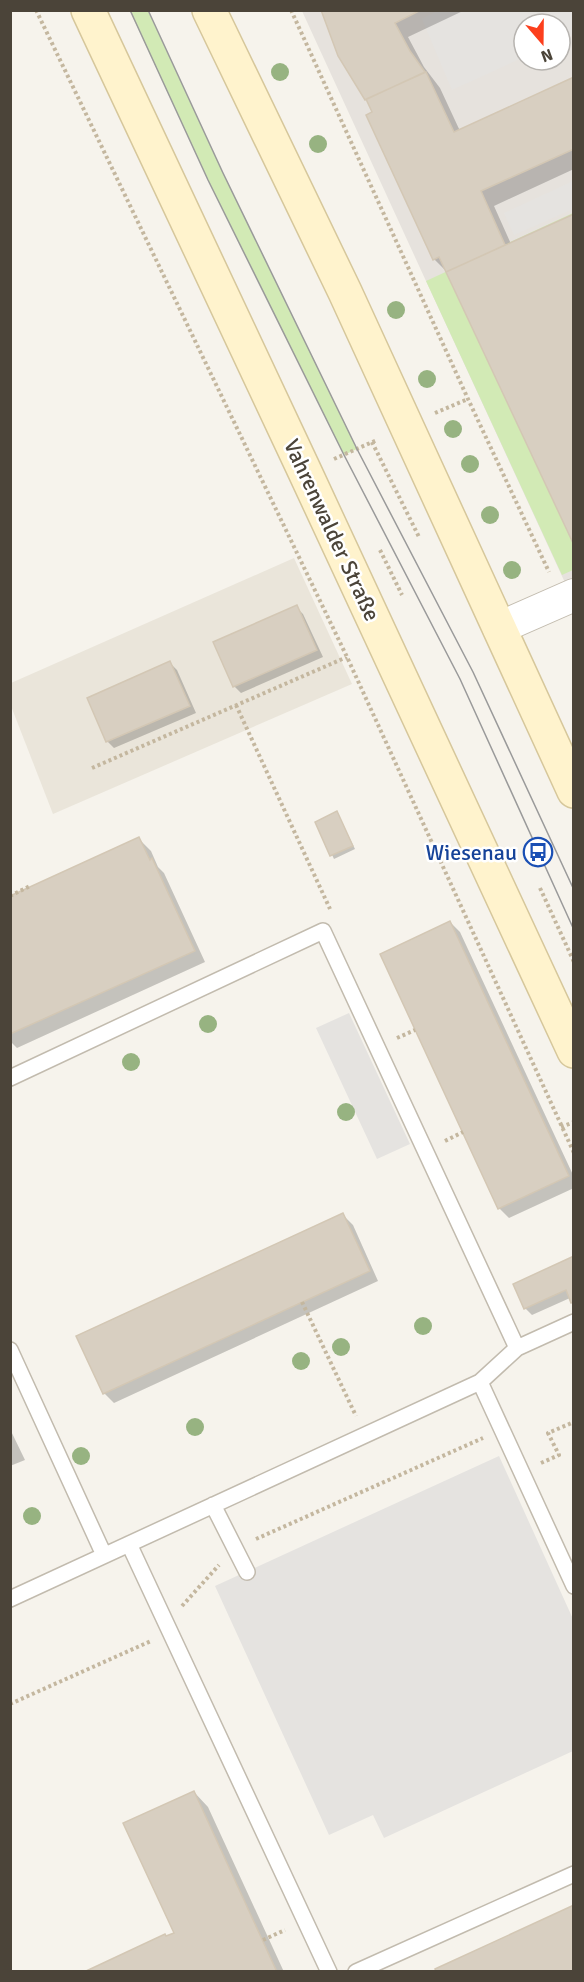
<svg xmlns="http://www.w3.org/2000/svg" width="584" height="1982" viewBox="0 0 584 1982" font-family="Signika,sans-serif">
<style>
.residential{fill:#eae5da}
.industrial{fill:#e6e2dd;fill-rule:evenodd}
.green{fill:#d2eab5}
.parking{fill:#e5e3e0}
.shadow{fill:#0003}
.building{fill:#d8cfc1;stroke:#d3c7b4;stroke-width:1.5}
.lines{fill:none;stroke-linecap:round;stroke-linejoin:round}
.lane-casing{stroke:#c2bbae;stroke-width:18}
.street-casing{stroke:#c2bbae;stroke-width:34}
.secondary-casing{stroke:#d6c79b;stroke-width:36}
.path{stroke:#c4b79f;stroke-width:4;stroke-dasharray:3 3;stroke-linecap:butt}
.lane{stroke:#fff;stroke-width:15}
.street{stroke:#fff;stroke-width:32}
.secondary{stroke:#fff3cd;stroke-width:33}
.tram{stroke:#9a9a9a;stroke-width:1.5}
.tree{fill:#97b381}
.labels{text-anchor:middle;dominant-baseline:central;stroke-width:5;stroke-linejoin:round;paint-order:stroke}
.street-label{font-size:22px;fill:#4b4439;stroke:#fff}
.transit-label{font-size:22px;fill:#164399;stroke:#fff;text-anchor:end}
</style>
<rect width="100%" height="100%" fill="#f6f3ec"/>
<path class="residential" d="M294 558 352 684 53 814 11 706V683Z"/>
<path class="industrial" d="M302 11H573V600L426 281ZM524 24H560V60H524Z"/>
<path class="green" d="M130 11H148L223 173 357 449 344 455 208 180Z
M573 213V570L562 575 426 281Z"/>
<path class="parking" d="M440 10 573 11V35L560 41V24H524V57L452 90 422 19Z
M573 181V209L514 235 504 213Z
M349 1013 410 1144 377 1159 316 1028Z
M499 1456 573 1619V1751L384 1838 373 1815 329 1835 215 1586Z"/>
<path class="shadow" d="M322 10H465L408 37 424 67 440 88 460 131 574 79V169L494 206 511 244 449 274 434 259 374 112Z
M296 607 303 614 323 657 241 693 234 686 215 643Z
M170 663 177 670 196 713 114 748 107 741 89 699Z
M337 813 355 849 334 859 317 823Z
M139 839 151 851 158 867 164 873 205 962 17 1048 10 1041V898Z
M450 922 460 932 574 1177V1188L509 1218 499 1208Z
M343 1215 353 1225 378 1281 114 1403 104 1393Z
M574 1258V1303L570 1298 532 1315 525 1308Z
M10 1429 25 1460 10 1466Z
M194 1792 208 1807 284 1972H87L176 1933Z"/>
<path class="building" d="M321 10H421L395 23 410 51 425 72 365 100 338 56Z
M426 72 454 132 574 77V149L481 191 505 245 446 272 439 257 433 260 366 115 372 112 366 99Z
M574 214V543H573L446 272Z
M297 605 317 650 233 687 213 642Z
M170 661 190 706 106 742 87 698Z
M337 811 353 846 330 856 315 822Z
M139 837 150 860 152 858 195 951 10 1034V896Z
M450 921 569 1176 498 1209 380 954Z
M343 1213 370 1271 103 1394 76 1336Z
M574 1256V1302L571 1303 566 1290 524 1309 513 1284Z
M194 1791 277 1972H84L165 1934 166 1936 174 1933 123 1823Z
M574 1905V1972H436L435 1969Z"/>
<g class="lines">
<g class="lane-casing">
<path id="lane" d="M10 1078 323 931 517 1348
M10 1350 104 1555
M480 1382 574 1586
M213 1505 247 1572
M129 1544 329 1972
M10 1599 480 1382 517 1348 574 1322
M356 1972 574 1874"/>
</g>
<g class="street-casing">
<path id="street" d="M499 628 574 595"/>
</g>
<g class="secondary-casing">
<path id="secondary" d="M88 10 305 472 574 1051
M209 10 345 292 574 791"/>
</g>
<path class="path" d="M36 10 347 657 574 1153
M291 10 468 399 549 572
M435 413 468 399
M372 442 419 537
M334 459 377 440
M380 550 402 595
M236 705 330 909
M92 768 347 657
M540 888 574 962
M10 896 30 886
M397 1038 415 1030
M561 1127 574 1122
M445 1141 463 1132
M302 1302 356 1416
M541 1463 559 1455 548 1433 574 1422
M256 1539 483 1438
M182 1606 219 1565
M10 1704 151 1641
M263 1940 285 1930"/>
<use href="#lane" class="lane"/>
<use href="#street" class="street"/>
<use href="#secondary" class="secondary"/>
<path class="tram" d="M130 10 208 180 344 455 460 679 574 930
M148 10 223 173 357 449 473 672 574 890"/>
</g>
<g class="tree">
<circle cx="280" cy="72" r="9"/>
<circle cx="318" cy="144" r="9"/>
<circle cx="396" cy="310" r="9"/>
<circle cx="427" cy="379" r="9"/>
<circle cx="453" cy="429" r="9"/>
<circle cx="470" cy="464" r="9"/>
<circle cx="490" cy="515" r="9"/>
<circle cx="512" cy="570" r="9"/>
<circle cx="208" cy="1024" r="9"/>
<circle cx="131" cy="1062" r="9"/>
<circle cx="346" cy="1112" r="9"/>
<circle cx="423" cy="1326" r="9"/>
<circle cx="341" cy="1347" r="9"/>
<circle cx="301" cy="1361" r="9"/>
<circle cx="195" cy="1427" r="9"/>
<circle cx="81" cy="1456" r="9"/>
<circle cx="32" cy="1516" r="9"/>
</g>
<defs>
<g id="bus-ring" transform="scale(1.5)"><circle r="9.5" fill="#fff" stroke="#1a4fb4" stroke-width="1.5"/><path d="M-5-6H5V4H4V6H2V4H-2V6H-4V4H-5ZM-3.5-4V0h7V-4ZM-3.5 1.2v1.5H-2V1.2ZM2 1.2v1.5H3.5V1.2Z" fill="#1a4fb4"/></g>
</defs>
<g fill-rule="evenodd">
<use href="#bus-ring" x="538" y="852"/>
</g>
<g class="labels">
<g class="street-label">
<text transform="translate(332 530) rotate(65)">Vahrenwalder Straße</text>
</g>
<g class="transit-label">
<text x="517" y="852">Wiesenau</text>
</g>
</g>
<rect width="584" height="1982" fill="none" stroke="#4b4439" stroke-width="24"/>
<g transform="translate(542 42) rotate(160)"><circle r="28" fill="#ffffff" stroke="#b7b4b0" stroke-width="1.5"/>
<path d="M0-4.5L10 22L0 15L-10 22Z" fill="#fc3f1d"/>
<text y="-9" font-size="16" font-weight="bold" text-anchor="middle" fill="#4b4439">N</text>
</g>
</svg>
